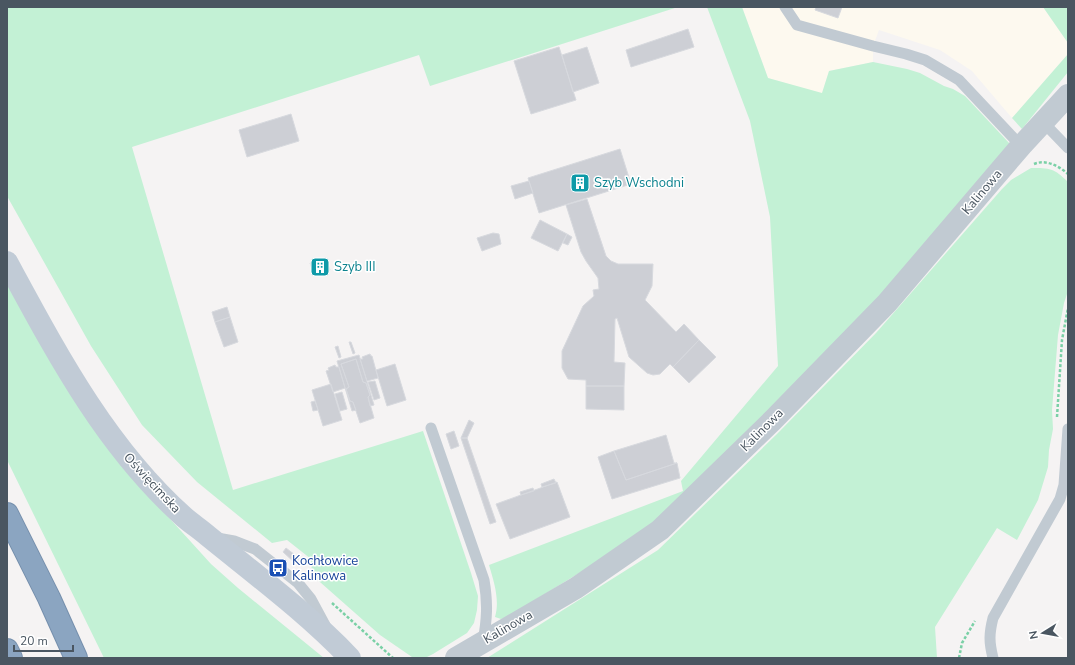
<svg xmlns="http://www.w3.org/2000/svg" width="1075" height="665" viewBox="0 0 1075 665" font-family="'Nunito Sans',sans-serif">
<style>
.commercial{fill:#fdf9ef}
.green{fill:#c3f1d5}
.building{fill:#cdcfd5;stroke:#d7d9de}
.lines{fill:none;stroke-linecap:round;stroke-linejoin:round}
.highway-casing{stroke:#7690ad;stroke-width:24}
.path{stroke:#7ad0a6;stroke-width:2.5;stroke-dasharray:3 2;stroke-linecap:butt}
.lane{stroke:#c1cad2;stroke-width:11}
.street{stroke:#c1cad2;stroke-width:22}
.secondary{stroke:#c1cbd6;stroke-width:22}
.highway{stroke:#8ba5c1;stroke-width:22}
.labels{text-anchor:middle;dominant-baseline:central;stroke-width:3;stroke-linejoin:round;paint-order:stroke}
.culture-label{font-size:13px;fill:#0d838f;stroke:#fff;text-anchor:start}
.street-label{font-size:13px;fill:#4a5661;stroke:#fff}
.transit-label{font-size:13px;fill:#164399;stroke:#fff;text-anchor:start}
</style>
<rect width="100%" height="100%" fill="#f5f3f3"/>
<path class="commercial" d="M742 7H1043L1068 43V54L1012 118 972 71 940 50 879 30 873 46V62L829 71 822 94 768 78Z"/>
<path class="green" d="M7 7H678L430 86 419 55 132 147 233 490 423 431 471 573 478 596 477 610 474 623 467 633 433 654 425 658 412 657 380 635 312 575 311 559 287 540 272 543 197 482 142 425 91 346 7 196Z
M707 7H742L768 78 822 93 829 71 873 62 907 69 920 73 944 86 953 89 965 96 1010 144 883 299 651 529 509 616 501 619 495 617C500 600 494 582 489 565L683 491 681 481 778 366 770 217 750 121Z
M1043 7H1068V43Z
M1068 54V72L1022 129 1012 118Z
M1031 168C1050 168 1054 168 1068 182V291L1064 303 1058 335 1052 410 1053 429 1049 450 1048 467 1038 500 1017 540 997 528 935 627 937 658H487L658 550 777 434 876 333 1002 189 1011 180Z
M7 282 123 467 211 564 238 588 324 658H104L7 460Z"/>
<path class="building" d="M816 7H842L838 18 815 10Z
M688 29 694 47 631 67 626 50Z
M559 47 576 100 531 114 514 61Z
M587 47 599 83 573 92 562 55Z
M291 114 299 141 247 157 239 130Z
M620 149 631 184 539 213 528 178Z
M529 181 533 193 515 199 511 186Z
M587 199 606 256 611 261 618 264H653L652 286 645 300 676 332 684 324 699 340 673 367 670 364 660 374 653 375 647 373 629 357 617 318 615 319 614 362 625 363 624 386H586V380L568 379 562 368V351L583 306 594 296 593 290 599 289 598 278 586 261 581 252 566 205Z
M540 220 567 234 558 251 531 238Z
M493 233 499 234 501 244 482 251 477 238Z
M567 234 572 237 568 245 563 243Z
M326 258 330 270 314 275 310 263Z
M227 307 230 317 215 322 212 312Z
M230 317 238 342 224 347 215 322Z
M699 340 716 357 689 383 673 367Z
M349 342H351L355 353 353 354Z
M338 346 341 357 339 358 335 347Z
M370 354 371 356H372L378 378 367 381 360 359H363L362 357Z
M359 355 374 405 370 406 368 397 370 395 366 383 363 382 356 359 341 364 349 387 346 389 350 401 353 402 356 410 352 411 337 361Z
M356 359 363 382 366 383 370 395 368 397 374 418 360 423 353 402 350 401 346 389 349 387 341 364Z
M395 364 406 400 387 406 376 370Z
M335 365 336 367H339L345 388 333 392 326 371 329 370 328 368Z
M375 381 380 398 374 400 368 382Z
M331 384 342 420 323 426 312 390Z
M586 386H624V410L586 409Z
M342 392 347 409 340 411 335 394Z
M315 401 318 410 313 411 311 402Z
M469 420 474 423 467 438H461Z
M454 431 459 446 451 449 446 434Z
M666 435 674 463H677L626 480 614 451Z
M461 438H467L496 522 490 524Z
M614 451 626 480 677 463 680 478 612 499 598 457Z
M554 479 556 483 542 487 541 484Z
M557 482 570 517 510 539 496 504Z
M533 488 534 491 521 495 520 492Z
M286 548 299 558 295 563 283 552Z"/>
<g class="lines">
<g class="highway-casing">
<path id="highway" d="M7 514 49 598 76 658
M7 650 11 658"/>
</g>
<path class="path" d="M1034 164C1046 159 1059 166 1068 174
M1057 417 1062 340 1068 308
M332 603 393 658
M959 658 962 643 975 621"/>
<path class="lane" d="M785 7 797 25 873 46 906 54 925 60 959 80 1021 146
M1043 122 1068 148
M431 428 484 580C488 604 487 619 483 642
M217 538 234 541 255 549 298 583 311 599 325 625
M993 658C989 642 989 634 993 618L1060 499 1064 485 1068 429"/>
<path class="street" d="M456 658 576 588 660 530 773 420 887 303 1021 146 1068 95"/>
<path class="secondary" d="M7 262C57 354 105 446 184 517 192 524 200 529 208 536 256 575 307 613 350 658"/>
<use href="#highway" class="highway"/>
</g>
<defs>
<g id="building-square" transform="scale(1)"><rect x="-9" y="-9" width="18" height="18" rx="4" fill="#0f9aa8" stroke="#fff"/><path d="M-4-6H4V6H1V3H-1V6H-4ZM-2.5-4.3h1.7v1.8h-1.7ZM.8-4.3h1.7v1.8H.8ZM-2.5-1h1.7V.8h-1.7ZM.8-1h1.7V.8H.8Z" fill="#fff"/></g>
<g id="bus-square" transform="scale(1)"><rect x="-9" y="-9" width="18" height="18" rx="4" fill="#1a4fb4" stroke="#fff"/><path d="M-5-6H5V4H4V6H2V4H-2V6H-4V4H-5ZM-3.5-4V0h7V-4ZM-3.5 1.2v1.5H-2V1.2ZM2 1.2v1.5H3.5V1.2Z" fill="#fff"/></g>
</defs>
<g fill-rule="evenodd">
<use href="#building-square" x="580" y="183"/>
<use href="#building-square" x="320" y="267"/>
<use href="#bus-square" x="278" y="568"/>
</g>
<g class="labels">
<g class="culture-label">
<text x="594" y="183">Szyb Wschodni</text>
<text x="334" y="267">Szyb III</text>
</g>
<g class="street-label">
<text transform="translate(982 192) rotate(-50)">Kalinowa</text>
<text transform="translate(762 430) rotate(-45)">Kalinowa</text>
<text transform="translate(152 483) rotate(47)">Oświęcimska</text>
<text transform="translate(508 627) rotate(-30)">Kalinowa</text>
</g>
<g class="transit-label">
<text x="292" y="561">Kochłowice<tspan x="292" dy="15">Kalinowa</tspan></text>
</g>
</g>
<rect width="1075" height="665" fill="none" stroke="#4a5661" stroke-width="16"/>
<g transform="translate(1043 633) rotate(259)" stroke="#ffffff" stroke-width="3" paint-order="stroke">
<path d="M0-3L7 15L0 10L-7 15Z" fill="#4a5661"/>
<text y="-6" font-size="11" font-weight="bold" text-anchor="middle" fill="#4a5661">N</text>
</g>
<path d="M14 645v6h59v-6" fill="none" stroke="#4a5661" stroke-width="2"/>
<text x="20" y="645" font-size="12" fill="#4a5661" stroke="#ffffff" stroke-width="3" paint-order="stroke">20 m</text>
</svg>
